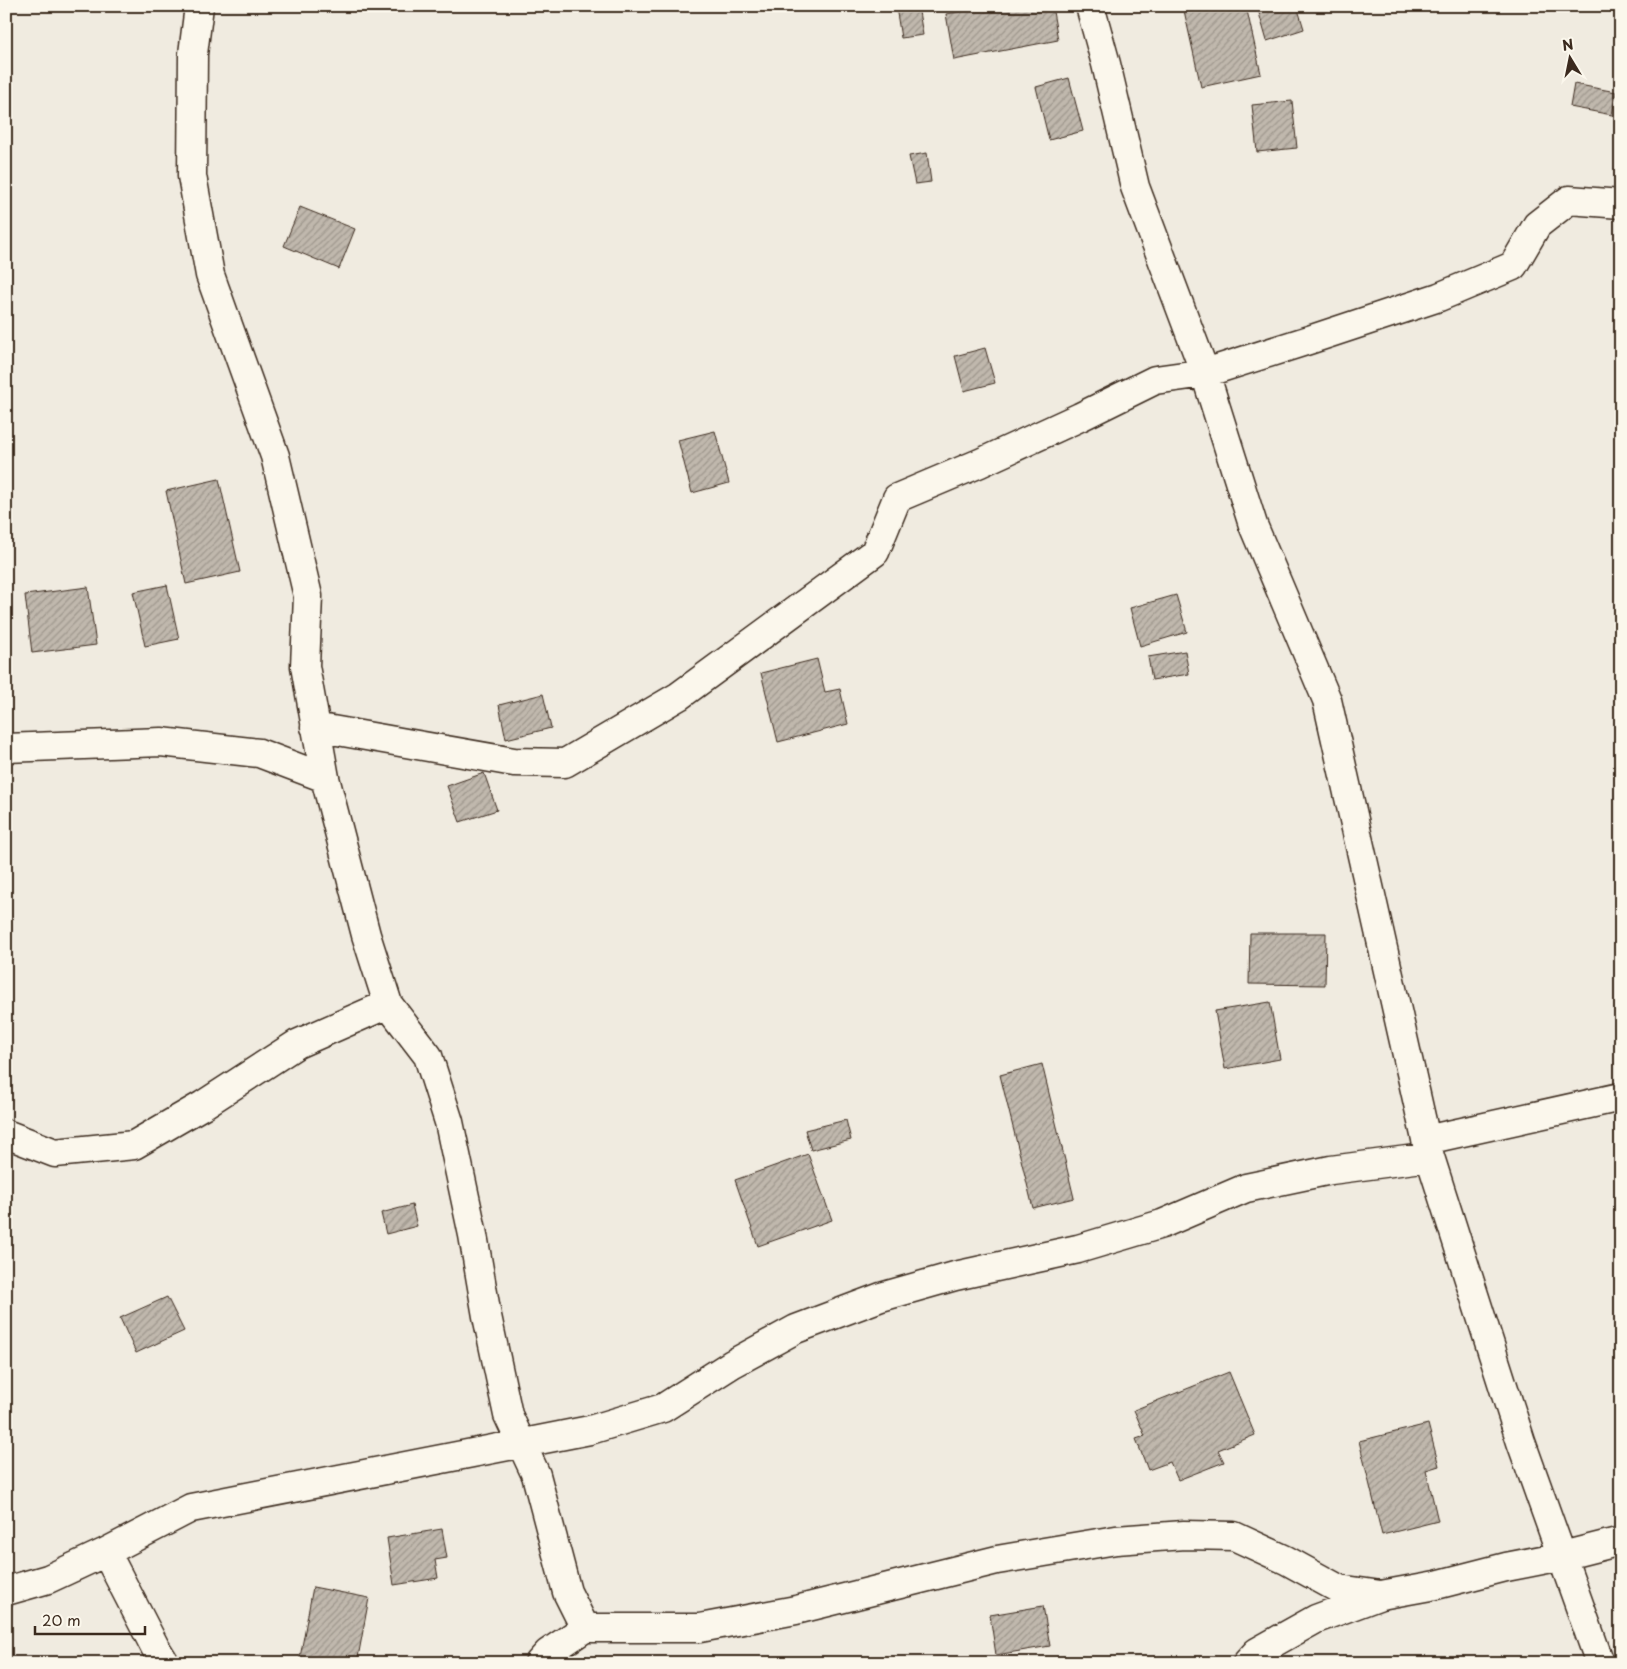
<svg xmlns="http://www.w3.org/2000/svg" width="1627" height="1669" viewBox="0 0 1627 1669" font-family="'Playpen Sans',sans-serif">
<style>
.building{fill:url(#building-hatch);stroke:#3b2a1e}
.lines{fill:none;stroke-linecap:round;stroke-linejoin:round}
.minor-casing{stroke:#3b2a1e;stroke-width:31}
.minor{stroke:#fbf7ec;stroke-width:28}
</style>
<defs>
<pattern id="building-hatch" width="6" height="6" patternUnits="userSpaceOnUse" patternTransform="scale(1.25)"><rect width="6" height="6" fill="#c0b8ad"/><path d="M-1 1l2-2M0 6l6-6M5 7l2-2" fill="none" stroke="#9d968c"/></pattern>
</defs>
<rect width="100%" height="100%" fill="#f0ebe0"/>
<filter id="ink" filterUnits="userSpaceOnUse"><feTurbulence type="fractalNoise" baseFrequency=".02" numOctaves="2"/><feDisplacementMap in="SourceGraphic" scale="10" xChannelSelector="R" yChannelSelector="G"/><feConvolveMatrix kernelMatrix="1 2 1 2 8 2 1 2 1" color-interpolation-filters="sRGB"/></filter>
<g filter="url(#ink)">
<path class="building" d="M901 6H918L923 35 901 38 896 7Z
M991 6H1052L1058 40 954 60 946 14Z
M1183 6H1246L1261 74 1201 87Z
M1257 6H1297L1304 29 1267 41Z
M1069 78 1083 131 1049 140 1036 87Z
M1574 84 1616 92 1612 115 1570 107Z
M1292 101 1297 148 1257 152 1252 105Z
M927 153 931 182 915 184 909 156Z
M300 207 355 229 339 269 284 246Z
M985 348 995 383 964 391 955 356Z
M715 431 729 483 692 493 678 440Z
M219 479 240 572 186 584 166 491Z
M167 585 179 639 145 646 133 592Z
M88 587 96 645 32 653 25 595Z
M1176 595 1187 632 1140 646 1130 608Z
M1185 651 1189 674 1152 680 1148 657Z
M817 659 825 692 840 689 848 724 778 742 761 673Z
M543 694 551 728 506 739 499 705Z
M484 773 497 810 460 822 447 786Z
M1250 933H1326L1325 985 1249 984Z
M1270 1002 1280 1059 1225 1069 1215 1011Z
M1042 1064 1074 1198 1033 1208 1000 1075Z
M846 1120 851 1140 811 1150 805 1130Z
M808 1154 832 1220 758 1246 735 1180Z
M412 1205 417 1226 386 1234 381 1213Z
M167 1297 184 1331 136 1353 120 1318Z
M1229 1372 1255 1435 1218 1450 1224 1462 1178 1480 1170 1462 1148 1470 1136 1439 1145 1436 1134 1410Z
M1428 1424 1439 1466 1426 1470 1438 1521 1382 1535 1359 1441Z
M442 1529 447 1558 435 1560 438 1578 394 1585 387 1538Z
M313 1587 369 1598 357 1663H299Z
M1043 1606 1050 1646 996 1655 990 1615Z"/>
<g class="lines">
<g class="minor-casing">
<path id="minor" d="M199 6 193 54 192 176 210 275 275 456 308 596 305 666 325 778 366 935 388 1004 428 1056 449 1122 473 1235 487 1316 508 1415 536 1475 567 1592 585 1628
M1090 6 1106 64 1135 187 1205 373 1253 525 1327 700 1430 1157 1521 1442 1600 1663
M315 727 514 762 565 763 679 696 875 552 897 498 980 463 1080 417 1155 380 1205 373 1309 340 1439 297 1513 266 1537 225 1569 200 1621 204
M6 748 161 742 259 753 325 778
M6 1134 55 1153 134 1145 203 1105 297 1044 388 1004
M1426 1140 1621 1097
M106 1552 155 1647 165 1663
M6 1591 48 1579 106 1552 191 1508 590 1430 663 1408 732 1364 796 1329 881 1297 955 1276 1078 1249 1162 1224 1246 1188 1331 1170 1430 1157
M539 1663 548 1653 585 1628H700L796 1610 997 1560 1116 1540 1184 1535 1234 1536 1286 1560 1339 1589 1381 1595 1436 1585 1506 1567 1562 1556 1621 1541
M1247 1663 1257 1652 1316 1619 1378 1596"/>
</g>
<use href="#minor" class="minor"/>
</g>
</g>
<rect width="1627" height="1669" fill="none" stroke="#fbf7ec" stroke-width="25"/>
<rect x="12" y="12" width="1602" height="1644" fill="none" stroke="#3b2a1e" stroke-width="2" filter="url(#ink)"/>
<g transform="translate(1570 58) rotate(350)" stroke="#fbf7ec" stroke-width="4" paint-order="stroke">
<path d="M0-4L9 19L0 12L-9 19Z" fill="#3b2a1e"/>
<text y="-8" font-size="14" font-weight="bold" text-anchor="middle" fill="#3b2a1e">N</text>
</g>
<path d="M35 1626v8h110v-8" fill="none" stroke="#3b2a1e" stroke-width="2.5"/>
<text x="42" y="1626" font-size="15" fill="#3b2a1e" stroke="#fbf7ec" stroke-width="4" paint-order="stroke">20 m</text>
</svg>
